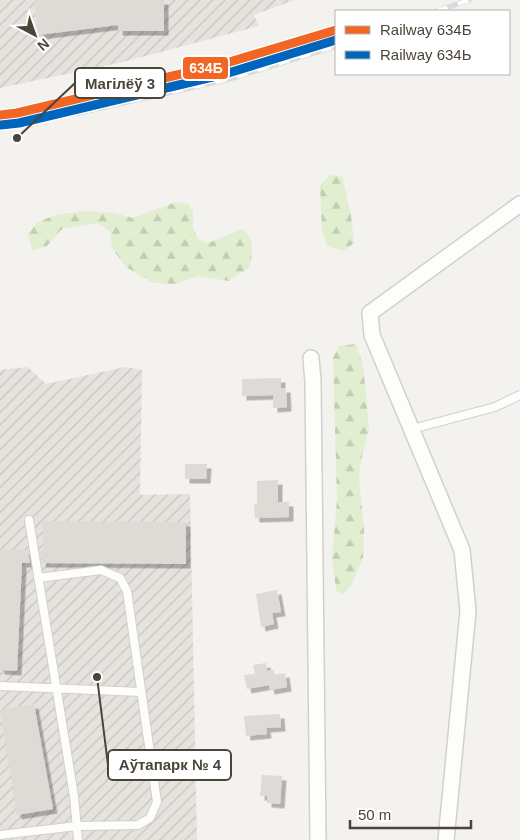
<svg xmlns="http://www.w3.org/2000/svg" width="520" height="840" viewBox="0 0 520 840" font-family="Arial,sans-serif">
<style>
.industrial{fill:url(#industrial-furrows)}
.forest{fill:url(#forest-firs)}
.building{fill:#dedbd6;filter:url(#shadow)}
.lines{fill:none;stroke-linecap:round;stroke-linejoin:round}
.lane-casing{stroke:#d2d0cb;stroke-width:10}
.street-casing{stroke:#d2d0cb;stroke-width:18}
.lane{stroke:#fdfdfc;stroke-width:8}
.street{stroke:#fdfdfc;stroke-width:15}
.rail-casing{stroke:#dbdbda;stroke-width:5.5}
.rail{stroke:#fff;stroke-width:4;stroke-dasharray:11;stroke-linecap:butt}
.rail-1-casing{stroke:#fff;stroke-width:12}
.rail-2-casing{stroke:#fff;stroke-width:12}
.rail-1{stroke:#f26522;stroke-width:9}
.rail-2{stroke:#0065bd;stroke-width:9}
.leader{fill:none;stroke:#4b4439;stroke-width:2}
.callout-dot{fill:#4b4439;stroke:#fff;stroke-width:2}
.callout{fill:#fff;stroke:#4b4439;stroke-width:2}
.callout-label{font-size:15px;text-anchor:middle;font-weight:bold;fill:#4b4439}
.line-badge{stroke:#fff;stroke-width:2}
.badge-label{font-size:14px;text-anchor:middle;font-weight:bold;fill:#fff}
</style>
<defs>
<pattern id="industrial-furrows" width="10" height="10" patternUnits="userSpaceOnUse" patternTransform="scale(1.25)"><rect width="10" height="10" fill="#e6e2de"/><path d="M-1 1l2-2M0 10L10 0M9 11l2-2" fill="none" stroke="#c7c3bf"/></pattern>
<pattern id="forest-firs" width="22" height="20" patternUnits="userSpaceOnUse" patternTransform="scale(1.25)"><rect width="22" height="20" fill="#e1eecf"/><path d="M5 1l3.5 6h-7zM16 11l3.5 6h-7z" fill="#c3cdb2"/></pattern>
<filter id="shadow"><feDropShadow dx="4.5" dy="4.5" stdDeviation="0" flood-color="#0004"/></filter>
</defs>
<rect width="100%" height="100%" fill="#f4f2ee"/>
<path class="industrial" d="M0 0H294L254 15 259 26 119 63 0 88Z
M28 367 46 384 125 367 142 370 140 495 190 494 197 840H0V370Z"/>
<path class="forest" d="M330 175 342 176 351 215 354 243 343 251 327 246 322 231 320 185Z
M176 202 188 204 193 211V227L198 239 208 243 242 229C256 239 252 253 250 267L229 281 198 276 176 284 153 283 126 267 112 248 110 231 97 223 62 229 47 246 32 251 28 235 37 222 59 214 88 211 114 213 133 218Z
M356 344 363 364 369 429 361 460 359 480 364 526 363 557 352 584 343 595 336 590 332 558 337 500 333 358 339 346Z"/>
<path class="building" d="M34 0H164V31H118V25L38 35Z
M281 378V388H286L287 407 273 408V395L242 396V379Z
M185 464H207L206 479H185Z
M278 480V502H289V517L255 518 254 504H257V481Z
M43 521 186 522V564L42 563 40 551H43Z
M0 549 28 550 30 563H22L17 671 0 670Z
M277 590 281 612 272 613 274 624 261 627 256 594Z
M266 663 267 671 274 670V675L285 673 287 687 270 690 269 685 247 689 244 675 255 674 253 665Z
M34 704 53 809 17 815 0 710Z
M280 714 281 727 266 728 267 734 246 736 244 716Z
M262 775 282 776 280 804 267 803V796H260Z"/>
<g class="lines">
<g class="lane-casing">
<path id="lane" d="M412 429 495 407 520 395
M29 520 74 796 78 840
M0 686 141 692
M0 835 77 826 138 825 150 818 157 802 127 591 120 578 101 570 38 578"/>
</g>
<g class="street-casing">
<path id="street" d="M311 358 313 381 318 840
M446 840 468 611 462 550 372 335 370 313 520 204"/>
</g>
<use href="#lane" class="lane"/>
<use href="#street" class="street"/>
<g class="rail-casing">
<path id="rail" d="M437 11 469 0
M0 126 83 112 229 79 336 46"/>
</g>
<use href="#rail" class="rail"/>
<g class="rail-1-casing">
<path id="rail-1" d="M0 115 17 113 223 64 336 30"/>
</g>
<g class="rail-2-casing">
<path id="rail-2" d="M1 125 19 123 225 74 336 40"/>
</g>
<use href="#rail-1" class="rail-1"/>
<use href="#rail-2" class="rail-2"/>
</g>
<path class="leader" d="M17 138L75 83M97 677L108 765"/>
<g class="callout-dot">
<circle cx="17" cy="138" r="5"/>
<circle cx="97" cy="677" r="5"/>
</g>
<g class="callout">
<rect x="75" y="68" width="90" height="30" rx="5"/>
<rect x="108" y="750" width="123" height="30" rx="5"/>
</g>
<g class="callout-label">
<text x="120" y="89">Магілёў 3</text>
<text x="170" y="770">Аўтапарк № 4</text>
</g>
<rect class="line-badge" x="182" y="56" width="47" height="24" rx="5" fill="#f26522"/>
<g class="badge-label">
<text x="206" y="73">634Б</text>
</g>
<rect x="335" y="10" width="175" height="65" fill="#ffffff" stroke="#b7b4b0"/>
<rect x="345" y="26" width="25" height="8" fill="#f26522" stroke="#b7b4b0"/>
<text x="380" y="35" font-size="15" fill="#4b4439">Railway 634Б</text>
<rect x="345" y="51" width="25" height="8" fill="#0065bd" stroke="#b7b4b0"/>
<text x="380" y="60" font-size="15" fill="#4b4439">Railway 634Ь</text>
<g transform="translate(35 35) rotate(139)" stroke="#ffffff" stroke-width="4" paint-order="stroke">
<path d="M0-4L9 19L0 12L-9 19Z" fill="#4b4439"/>
<text y="-8" font-size="14" font-weight="bold" text-anchor="middle" fill="#4b4439">N</text>
</g>
<path d="M350 820v8h121v-8" fill="none" stroke="#4b4439" stroke-width="2.5"/>
<text x="358" y="820" font-size="15" fill="#4b4439" stroke="#ffffff" stroke-width="4" paint-order="stroke">50 m</text>
</svg>
